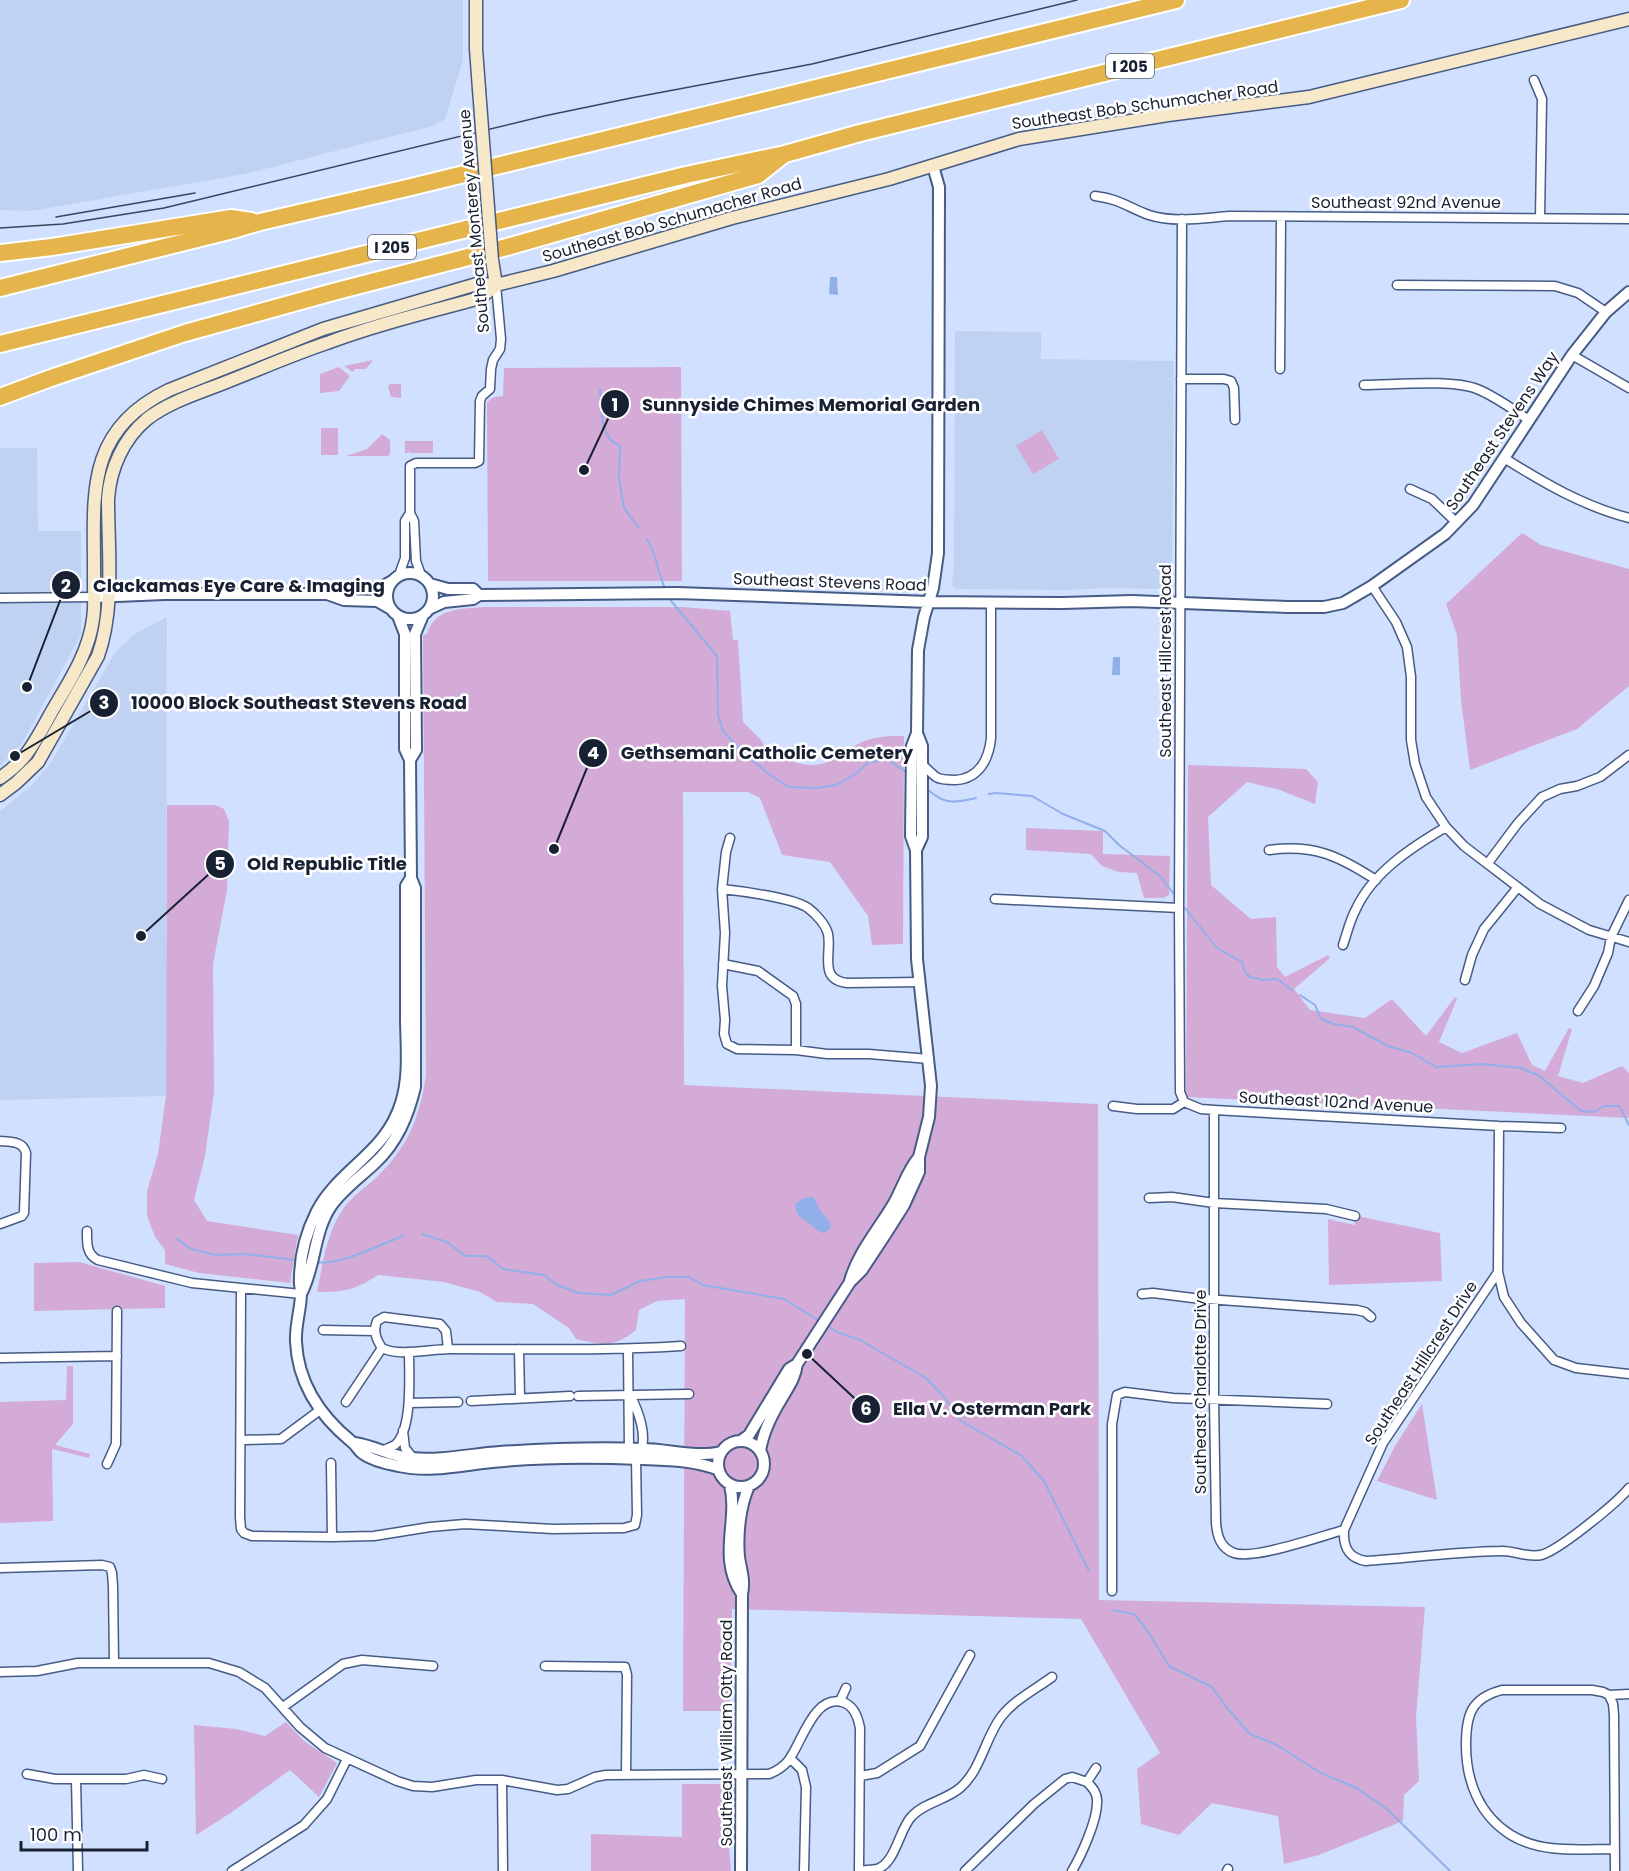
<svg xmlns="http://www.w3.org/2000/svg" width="1629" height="1871" viewBox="0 0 1629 1871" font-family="Poppins,sans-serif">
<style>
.built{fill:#c0d2f2}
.green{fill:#d3abd6}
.water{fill:#91afe9}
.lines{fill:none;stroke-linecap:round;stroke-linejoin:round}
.stream{stroke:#91afe9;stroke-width:2}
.minor-casing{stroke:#465b85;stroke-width:11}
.tertiary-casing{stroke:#465b85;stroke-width:14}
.secondary-casing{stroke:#465b85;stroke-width:15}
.motorway-casing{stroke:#fff;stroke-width:20}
.minor{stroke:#fff;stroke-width:8}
.tertiary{stroke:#fff;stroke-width:10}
.secondary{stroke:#f7e8c9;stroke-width:12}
.motorway{stroke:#e5b44b;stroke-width:16}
.tram{stroke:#3b455a;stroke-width:1.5}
.secondary-bridge-casing{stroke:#465b85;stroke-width:15;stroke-linecap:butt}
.secondary-bridge{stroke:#f7e8c9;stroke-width:12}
.labels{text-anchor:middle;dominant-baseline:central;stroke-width:5;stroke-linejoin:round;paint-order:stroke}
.shield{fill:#fff;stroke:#5d6470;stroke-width:1.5}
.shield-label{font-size:15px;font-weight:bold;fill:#182133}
.street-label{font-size:16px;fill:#182133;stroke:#fff}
.leader{fill:none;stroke:#182133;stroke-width:2}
.callout-dot{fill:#182133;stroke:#fff;stroke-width:2}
.mark-label{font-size:18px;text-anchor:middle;font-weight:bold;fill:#fff}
.callout-label{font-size:18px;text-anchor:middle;font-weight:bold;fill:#182133;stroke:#fff;stroke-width:5;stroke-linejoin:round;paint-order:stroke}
</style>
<rect width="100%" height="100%" fill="#d1e0fe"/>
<path class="built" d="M0 0H463V60L445 119 433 126 245 174 31 211 0 210Z
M955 331 1041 332V359L1174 361 1172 580 1170 586 1165 589 1107 588 1066 590 956 589 952 585 954 562Z
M0 448H37L38 531H81V635L22 743 0 766Z
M167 617 166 1096 0 1100V811L32 785 50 764 116 651 135 634Z"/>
<path class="green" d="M373 360 366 369H355L353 372 344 366Z
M339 367 350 376 339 391 320 393V374Z
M681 367 682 581H488L487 403C492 396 496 397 503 396L504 368Z
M390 384H401V398L391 397 388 386Z
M321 428H338V455H321Z
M1042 430 1059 459 1033 474 1016 446Z
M382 434 390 440V454L388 456H346L367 449Z
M405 441H433V453H410V451L408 453H405Z
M1522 533 1541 545 1629 569V686L1577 729 1470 770 1461 700 1457 635 1446 604Z
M485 607H683L730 611 733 640H738L743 722 761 740 767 751C778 755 790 762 802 764 830 769 840 752 862 742 876 736 889 736 904 736L903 944 872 945 868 916 830 862 782 855 760 798 748 792H683L684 1085 1098 1104 1099 1600 1425 1607 1416 1717 1419 1781 1404 1795 1403 1821 1319 1855 1284 1864 1278 1816 1212 1803 1179 1835 1141 1824 1137 1769 1160 1753 1081 1619 732 1609 730 1711H683L685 1299 657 1301 639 1310 636 1330C614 1348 602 1345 576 1339L569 1328 533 1304 497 1302 480 1292 444 1282 378 1275C355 1290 345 1292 317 1292 323 1263 326 1234 343 1209 353 1195 365 1188 377 1177 408 1146 419 1119 426 1076L423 635 427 634C435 607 462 609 485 607Z
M1188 765 1306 769 1318 782 1315 804 1280 790 1247 782 1208 817 1211 885 1251 919 1276 917 1277 967 1285 977 1328 955 1330 958 1294 989 1310 1010 1365 1018 1392 999 1426 1036 1455 997 1457 999 1439 1042 1462 1053 1517 1033 1532 1065 1545 1071 1569 1028 1572 1029 1558 1076 1583 1083 1622 1066 1629 1073V1118L1186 1097Z
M167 805H215L224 809 229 821 227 890 213 964 214 1092 205 1156 194 1200 207 1221 298 1235 290 1283 199 1273 165 1264V1250L155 1237 147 1216V1191L158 1154 166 1096Z
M1026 828 1103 831V854L1170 856 1169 895 1163 898H1144L1137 873 1119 872 1102 866 1091 854 1026 850Z
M1357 1216 1440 1233 1442 1281 1329 1285 1328 1219 1354 1225Z
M79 1262 165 1286V1308L34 1311V1263Z
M67 1366H73V1424L55 1445 90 1454 89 1458 52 1449 53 1521 0 1523V1402L66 1400Z
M1422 1404 1437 1500 1377 1481 1395 1446Z
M286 1722 304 1741 337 1763 319 1797 290 1770 232 1812 196 1835 194 1725 236 1729 265 1736Z
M682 1784H726L729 1786V1845L731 1871H591V1834L682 1837Z"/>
<path class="water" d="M830 277H837L838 295 829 294Z
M1113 657H1120V675H1112Z
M813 1197C817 1201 817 1205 820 1210 824 1216 829 1218 831 1226L829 1230 823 1233C816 1231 815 1228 810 1224 801 1217 794 1216 796 1203L804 1198Z"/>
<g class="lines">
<path class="stream" d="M600 389C601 404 600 430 612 441 614 443 617 444 620 446L619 479 624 508 639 528
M647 539C657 555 657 570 664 586
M671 601 717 656 718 715 723 731 741 750 770 775 789 787 816 788 836 785 854 775 869 762 887 759 909 774
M927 789C945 805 953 803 976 798
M989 794 996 793 1032 796 1063 814 1105 831 1119 845 1160 876 1173 893
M1185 908 1217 948 1242 962 1245 972 1250 977 1263 980 1277 979 1292 990
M1300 995 1315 1005 1321 1019 1334 1024 1353 1027 1388 1046 1412 1053 1436 1067 1483 1064 1520 1068 1538 1075 1581 1111 1594 1112 1604 1106H1619L1629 1125
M422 1234 447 1242 465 1256H487L503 1269 544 1275 557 1285 579 1293 611 1295 640 1281 668 1277H689L703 1285 784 1299 821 1322
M176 1238 191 1249 215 1255 245 1254 297 1260
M315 1262C341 1266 378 1245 403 1236
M826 1325 837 1332 860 1340 926 1378 945 1398 961 1421 1022 1456 1044 1481 1089 1571
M1112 1610 1134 1614 1147 1630 1169 1666 1212 1687 1227 1708 1250 1734 1275 1744 1321 1773 1357 1788 1387 1809 1450 1871"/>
<g class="minor-casing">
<path id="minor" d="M1534 80 1542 99 1540 218
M1095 196C1120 199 1127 207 1149 215 1173 223 1204 218 1229 216L1629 219
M1182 219 1179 908 1180 1092 1184 1102
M1397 285 1555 286 1578 293 1606 312
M1572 355 1629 388
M1280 369 1281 217
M1181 379H1224L1231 381 1234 388 1235 420
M1364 385C1393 385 1451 379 1477 389 1495 396 1512 409 1529 420
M1504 458C1544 483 1583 506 1629 518
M1410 489 1432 499 1457 523
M399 575 405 558V521L410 513
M421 575 416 561 414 521 410 513V466L416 463H475L479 461 480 401 482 396 490 389 491 369 493 360 500 349 501 339 496 285
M1372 586 1396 622 1407 647 1411 677V740L1415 764 1426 797 1446 827 1464 846 1540 904 1589 930 1629 942
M0 598 94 597
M922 764C926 768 931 773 936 777 941 780 949 780 955 780 979 779 989 759 991 738V602
M730 838 726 852 722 889 725 933 722 986 725 1020 724 1034 727 1044 737 1049 796 1050 827 1054H869L929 1059
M1269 850C1314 844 1339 856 1376 880
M1488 863 1518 823 1542 797 1560 789 1577 786 1600 777 1629 755
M722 889C741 891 794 898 808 908 816 914 826 925 828 934 832 953 818 980 847 983L920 982
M995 899 1179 908
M1343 945C1347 933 1350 920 1356 909 1373 872 1412 847 1446 827
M723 964 758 971 793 996 796 1004V1050
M1465 980 1472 955 1484 929 1518 887
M1578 1011 1594 986 1608 953 1611 937 1629 900
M1113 1106 1137 1109H1173L1184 1102 1201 1109 1214 1110 1499 1126 1561 1128
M1214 1110V1399L1216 1523C1217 1535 1220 1548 1234 1553 1254 1560 1321 1536 1344 1530
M1499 1126 1498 1272 1504 1297 1521 1323 1554 1360 1576 1368 1629 1374
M0 1141C11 1142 23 1141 26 1153L24 1213 22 1216 0 1224
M1149 1198 1172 1197 1214 1203 1326 1209 1355 1216
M87 1231C87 1243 86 1254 98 1260L192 1283 301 1294
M1498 1272 1383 1443 1344 1530C1343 1547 1348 1558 1366 1561 1410 1558 1455 1552 1500 1551 1514 1550 1527 1558 1541 1555 1558 1551 1617 1503 1629 1488
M241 1289 240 1517 241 1529 244 1533 252 1536 332 1537 374 1536 430 1527 465 1524 553 1529 624 1528 635 1525 637 1515 636 1459
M1142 1294 1153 1293 1193 1298 1357 1310 1365 1312 1371 1317
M323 1330 375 1331
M448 1349 446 1331 440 1324 384 1317 377 1321C373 1331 376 1339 382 1348 399 1357 430 1349 450 1349 527 1349 604 1351 681 1346
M519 1349 520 1397
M628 1349 629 1449 631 1452
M0 1358 117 1356
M630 1395C638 1410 649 1438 639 1454
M578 1396 689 1394
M471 1401 570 1396
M346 1402 382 1348
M409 1403 458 1402
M403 1431 405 1448 413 1458
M241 1440 281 1439 320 1410
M382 1451C386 1449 391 1447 395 1445 413 1429 409 1375 409 1352
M331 1463 332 1537
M107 1464 116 1444 117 1311
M0 1568 102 1565 110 1567 112 1573 113 1586 114 1663
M1112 1591V1424L1117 1395 1125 1392 1173 1398 1327 1404
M545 1666 625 1667 627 1675 626 1774
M0 1672 37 1671 78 1663H209L239 1672 265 1688 300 1727 325 1748 397 1781 413 1786 432 1787 476 1780H502L557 1790 568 1789 595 1777 606 1775 769 1774C777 1771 783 1767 788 1761 802 1743 813 1695 842 1702 854 1705 858 1717 860 1728L859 1871
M1609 1695 1613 1704 1614 1715 1615 1871
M840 1701 846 1688
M283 1707 343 1664 362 1660 433 1666
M790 1758 802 1770 806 1787 804 1871
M27 1774 55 1779H126L144 1775 162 1779
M860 1776 877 1773 920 1746 970 1655
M76 1779 78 1871
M502 1780 503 1871
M1087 1782 1096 1768
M1615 1849C1580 1849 1542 1854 1511 1835 1479 1815 1466 1781 1466 1745 1466 1715 1471 1698 1502 1690H1592L1603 1692 1609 1695 1629 1694
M232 1871 304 1825 327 1799 347 1759
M859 1871C864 1870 871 1870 877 1869 896 1863 899 1829 912 1816 924 1803 946 1800 960 1788 981 1770 985 1738 1001 1717 1014 1700 1036 1689 1052 1677
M965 1871 1034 1804 1065 1779 1072 1777 1087 1782C1093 1788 1098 1794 1097 1803 1097 1821 1081 1856 1072 1871
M1227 1871 1228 1869"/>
</g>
<g class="tertiary-casing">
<path id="tertiary" d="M387 596a23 23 0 1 1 46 0a23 23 0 1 1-46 0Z
M430 584 448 589H473L479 595
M327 594 344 600 377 601 391 609
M94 597 164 594H327L343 590 380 588 392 581
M429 609 444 602 473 599 479 595 677 593 929 602 1063 603 1132 601 1287 607H1324L1343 603 1372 586 1445 534 1473 505 1572 355 1606 312 1629 292
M410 760 416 750 415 634 423 615
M916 850 922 837V746L917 733 918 650 924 617 933 588 938 553 939 187 933 166
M411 878 406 886C406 929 406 972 406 1015 406 1044 410 1075 401 1103 386 1153 340 1168 317 1211 307 1231 300 1256 300 1278 299 1283 301 1288 301 1293 301 1309 295 1325 296 1342 298 1384 320 1416 352 1442 356 1445 358 1450 362 1453 371 1460 388 1464 399 1466 430 1473 462 1465 492 1462 541 1457 592 1457 641 1459 666 1460 695 1460 719 1470
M850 1281C858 1252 879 1229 894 1203 903 1187 907 1171 919 1157
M301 1294C316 1266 313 1233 331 1206 343 1189 359 1178 374 1164 397 1143 408 1116 415 1087V888L411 878 410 760 405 749V634L398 616
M742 1440 749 1435 789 1369 797 1364
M718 1464a23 23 0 1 1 46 0a23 23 0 1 1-46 0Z
M355 1443C375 1446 392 1457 412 1458 441 1461 471 1454 500 1452 547 1449 595 1447 643 1449 666 1449 698 1458 721 1452
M760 1451C763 1432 772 1414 782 1398 789 1386 795 1378 797 1364L850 1282 862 1270 887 1232 904 1205 919 1172V1157L929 1117 931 1086 917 959 916 850 911 836 912 746 917 733
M730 1485C739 1521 717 1558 742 1594
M741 1871 742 1594C745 1581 741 1570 739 1557 737 1534 740 1506 749 1486"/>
</g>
<g class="secondary-casing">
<path id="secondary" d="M476 0V49L479 89
M492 260 496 285
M0 778C9 772 17 765 24 757 36 742 45 723 55 706 71 679 89 651 93 619 95 607 94 595 94 583 95 501 81 432 169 390L323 329 477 284 496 285 553 271 732 218 889 179 1019 139 1168 115 1309 97 1629 19
M0 795 16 783 38 762 98 656C115 608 108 550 108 499 110 469 123 439 147 419 170 401 202 392 229 381 262 368 294 354 327 343 377 324 429 312 480 298L496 285"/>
</g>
<g class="motorway-casing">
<path id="motorway" d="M0 253 52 247 231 218 251 221
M0 288 233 230 260 222 407 188 1176 0
M0 344 686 175 785 154 860 133 1401 0
M0 397 51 378 185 333 333 292 507 247 758 175 782 156"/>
</g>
<use href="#minor" class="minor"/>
<use href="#tertiary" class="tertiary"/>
<use href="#secondary" class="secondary"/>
<use href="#motorway" class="motorway"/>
<path class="tram" d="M56 217 195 193
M0 228 63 224 164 208 544 116 631 98 812 64 1077 0"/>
<g class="secondary-bridge-casing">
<path id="secondary-bridge" d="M479 89 492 260"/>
</g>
<use href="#secondary-bridge" class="secondary-bridge"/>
</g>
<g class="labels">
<g class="shield">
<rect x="1106" y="54" width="48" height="24" rx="4.5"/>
<rect x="368" y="235" width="48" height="24" rx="4.5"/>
</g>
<g class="shield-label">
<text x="1130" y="66">I 205</text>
<text x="392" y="247">I 205</text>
</g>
<g class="street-label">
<text transform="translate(1145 105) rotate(-8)">Southeast Bob Schumacher Road</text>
<text x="1406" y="202">Southeast 92nd Avenue</text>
<text transform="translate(672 220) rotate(-16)">Southeast Bob Schumacher Road</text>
<text transform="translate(474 221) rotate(-95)">Southeast Monterey Avenue</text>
<text transform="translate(1502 431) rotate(-56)">Southeast Stevens Way</text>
<text transform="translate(830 582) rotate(2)">Southeast Stevens Road</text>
<text transform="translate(1165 661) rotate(-90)">Southeast Hillcrest Road</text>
<text transform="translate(1336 1102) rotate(3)">Southeast 102nd Avenue</text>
<text transform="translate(1421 1363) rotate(-57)">Southeast Hillcrest Drive</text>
<text transform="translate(1200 1392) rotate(-90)">Southeast Charlotte Drive</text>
<text transform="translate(726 1733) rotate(-90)">Southeast William Otty Road</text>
</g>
</g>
<path class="leader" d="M584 470L615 404M27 687L66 585M15 756L104 703M554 849L593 753M141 936L220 864M807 1354L866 1409"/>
<g class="callout-dot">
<circle cx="584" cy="470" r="6"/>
<circle cx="27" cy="687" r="6"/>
<circle cx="15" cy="756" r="6"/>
<circle cx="554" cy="849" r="6"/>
<circle cx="141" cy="936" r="6"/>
<circle cx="807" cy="1354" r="6"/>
<circle cx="615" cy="404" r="15"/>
<circle cx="66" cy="585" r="15"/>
<circle cx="104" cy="703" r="15"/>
<circle cx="593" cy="753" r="15"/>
<circle cx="220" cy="864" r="15"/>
<circle cx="866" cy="1409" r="15"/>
</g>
<g class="mark-label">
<text x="615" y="411">1</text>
<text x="66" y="592">2</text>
<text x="104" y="709">3</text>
<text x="593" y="759">4</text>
<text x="220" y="870">5</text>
<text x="866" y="1415">6</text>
</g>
<g class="callout-label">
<text x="811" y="411">Sunnyside Chimes Memorial Garden</text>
<text x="239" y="592">Clackamas Eye Care &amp; Imaging</text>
<text x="299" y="709">10000 Block Southeast Stevens Road</text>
<text x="767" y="759">Gethsemani Catholic Cemetery</text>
<text x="327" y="870">Old Republic Title</text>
<text x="992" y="1415">Ella V. Osterman Park</text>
</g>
<path d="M21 1841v9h126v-9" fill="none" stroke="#182133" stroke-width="3"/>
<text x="30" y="1841" font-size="18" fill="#182133" stroke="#ffffff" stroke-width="4.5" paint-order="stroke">100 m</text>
</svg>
